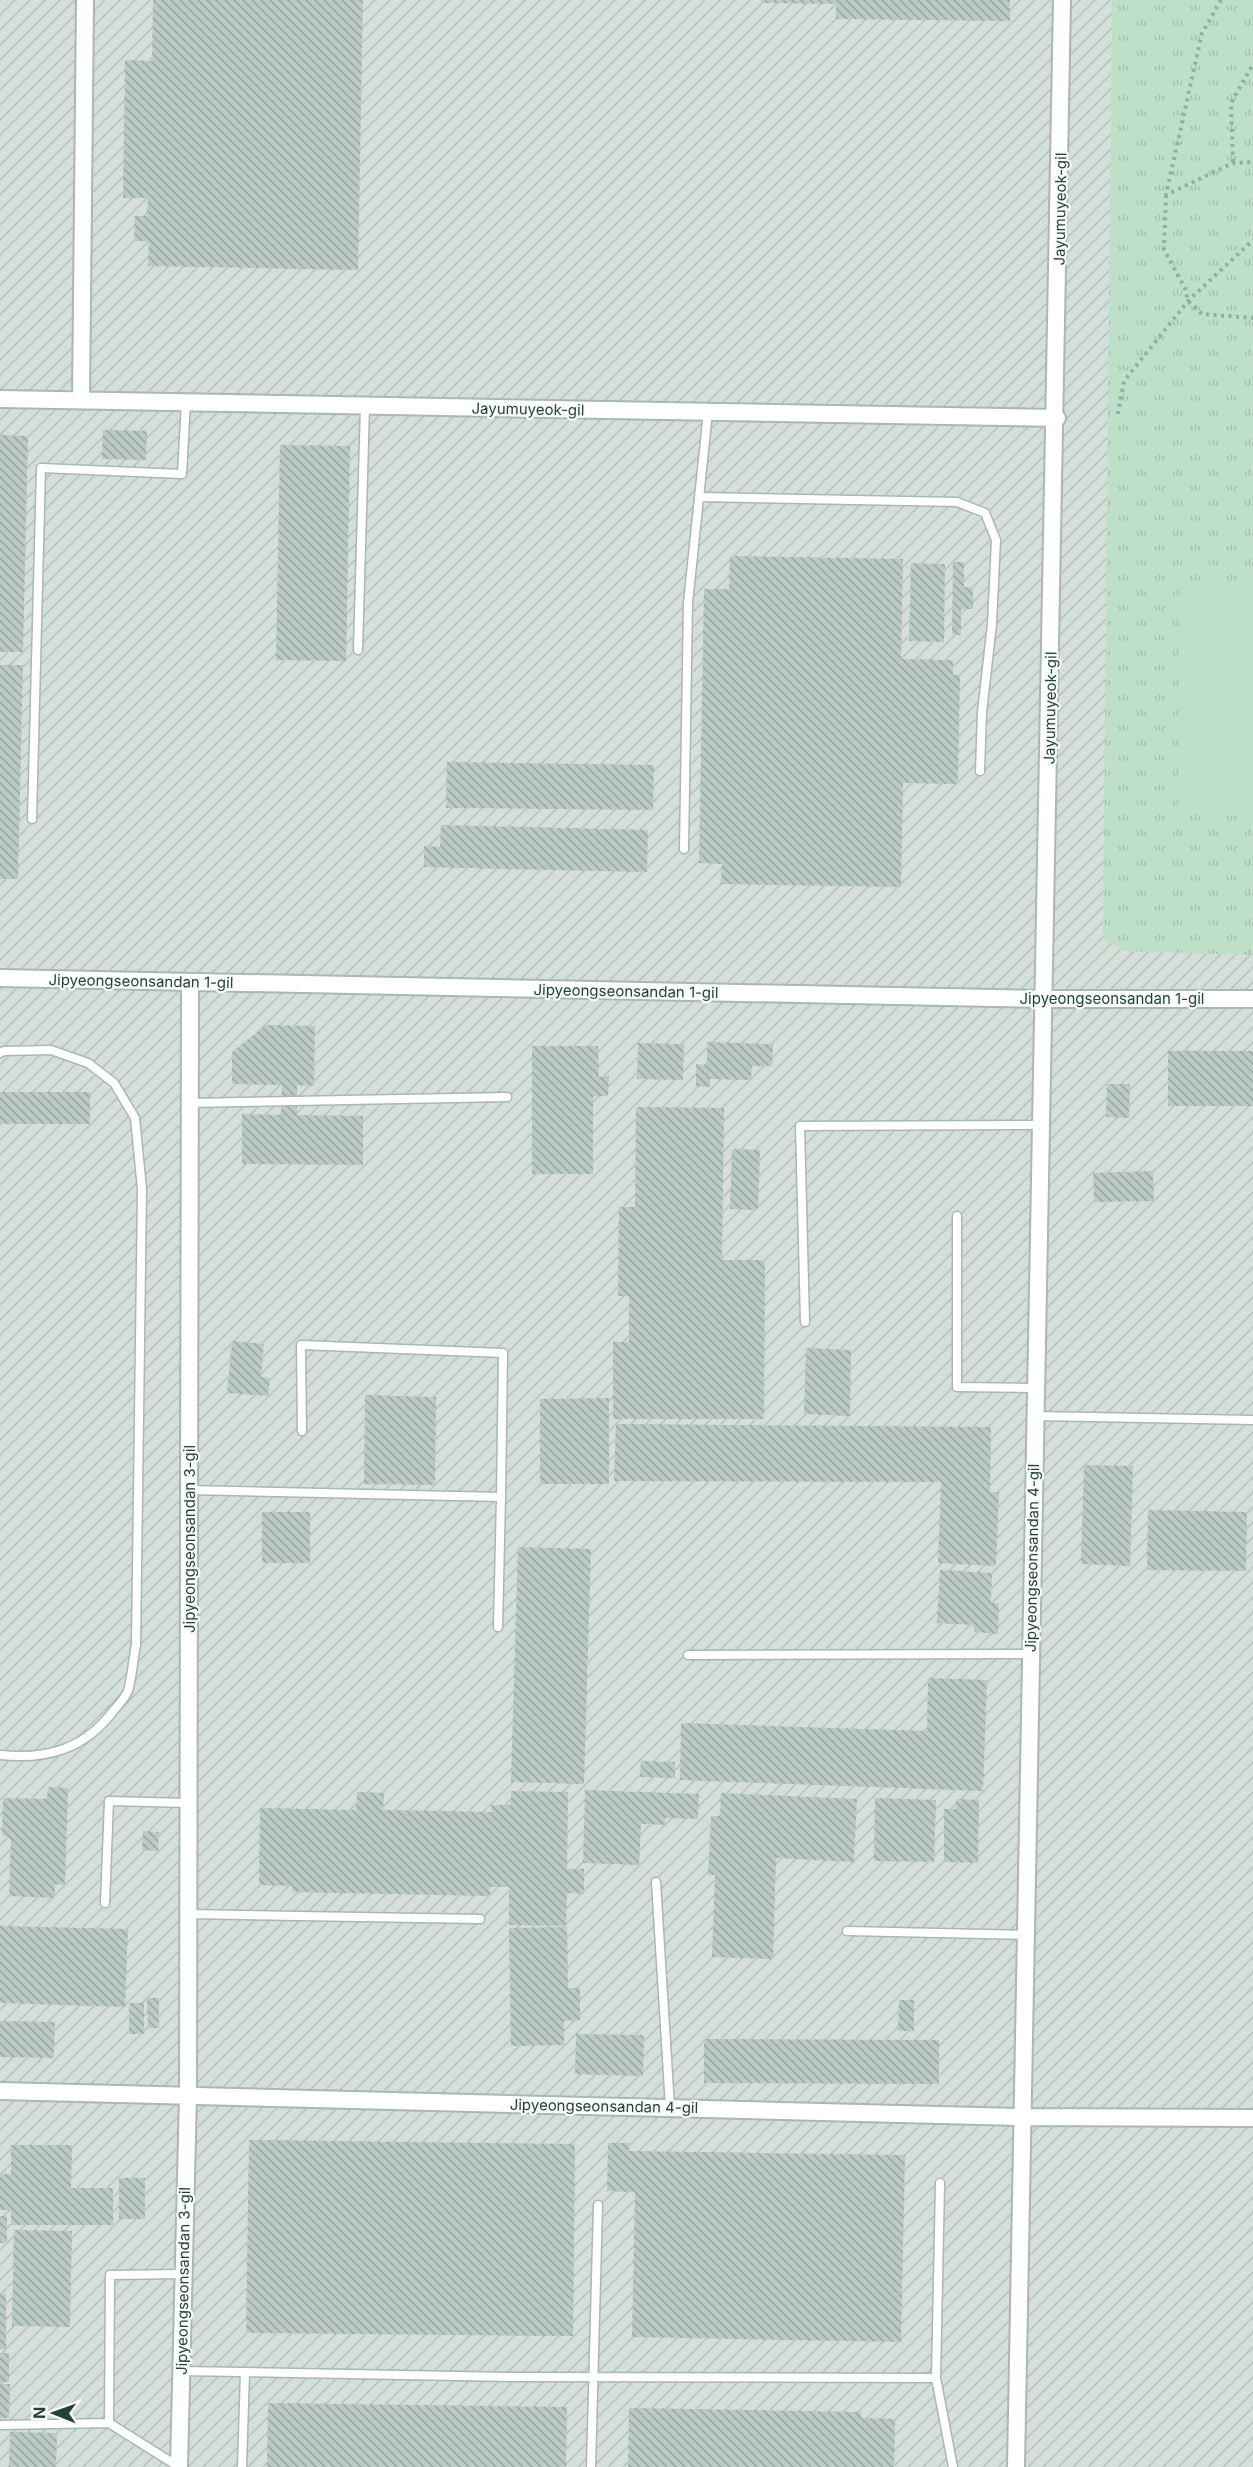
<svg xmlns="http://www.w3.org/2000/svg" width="1253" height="2467" viewBox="0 0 1253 2467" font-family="Inter,sans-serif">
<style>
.industrial{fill:url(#industrial-furrows)}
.grass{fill:url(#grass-tufts)}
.pitch{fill:#bfe0c8}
.building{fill:url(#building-back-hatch)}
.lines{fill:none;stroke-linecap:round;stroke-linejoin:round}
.lane-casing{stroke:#a8b8b2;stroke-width:11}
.street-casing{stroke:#a8b8b2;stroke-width:20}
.path{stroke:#86b3a5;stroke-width:4;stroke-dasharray:3 4.5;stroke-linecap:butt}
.lane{stroke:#fff;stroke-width:8}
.street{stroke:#fff;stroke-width:16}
.labels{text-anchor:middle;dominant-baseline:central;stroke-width:4.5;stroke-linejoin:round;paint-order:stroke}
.street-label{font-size:15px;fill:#24423a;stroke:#f7fbf9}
</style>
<defs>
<pattern id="industrial-furrows" width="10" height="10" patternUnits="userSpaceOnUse" patternTransform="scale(1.5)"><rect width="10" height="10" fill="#d4dfda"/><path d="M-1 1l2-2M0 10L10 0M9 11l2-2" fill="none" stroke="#b6c1bc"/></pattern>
<pattern id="grass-tufts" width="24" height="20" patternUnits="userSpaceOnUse" patternTransform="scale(1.5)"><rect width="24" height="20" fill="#bfe0c8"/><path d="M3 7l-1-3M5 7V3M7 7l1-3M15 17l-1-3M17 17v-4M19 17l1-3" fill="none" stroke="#a4c1ad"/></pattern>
<pattern id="building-back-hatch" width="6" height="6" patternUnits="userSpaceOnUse" patternTransform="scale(1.5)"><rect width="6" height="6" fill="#bbcac4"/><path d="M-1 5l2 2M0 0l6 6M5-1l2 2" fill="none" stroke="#98a6a0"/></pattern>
</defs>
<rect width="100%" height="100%" fill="#e6efeb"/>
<path class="industrial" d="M0 0H1253V2467H0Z"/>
<path class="grass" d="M1112 0H1253V955L1124 951 1103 938Z"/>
<path class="pitch" d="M1181 582 1253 583V816L1178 813Z"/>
<path class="building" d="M153 0H363L358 270 148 266 149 241H134L135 216H147L148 198H123L125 60 152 61Z
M761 0H1010V21L836 19V4L761 3Z
M103 430 147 431 146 460 102 459Z
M0 435 28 436 23 652H0Z
M280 445 350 446 346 661 276 660Z
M730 556 903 559 901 659 953 660V675H960L958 784 903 783 901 887 721 884 722 864 699 863 704 589H729Z
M953 562H964V587H973V609H961V635L952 634Z
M911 563 945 564 944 642 909 641Z
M0 665H23L18 879H0Z
M447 762 654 765 653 810 446 808Z
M441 825 648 830 647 872 424 867V846L440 847Z
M266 1025 315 1026 314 1086 297 1085V1115L363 1116V1165L242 1164V1114L281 1115 282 1085 232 1084V1052Z
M707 1042 773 1044 772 1066H752L751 1080 710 1079V1087L696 1086V1064L707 1065Z
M638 1043 684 1044 683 1080 637 1079Z
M532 1046H598L599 1077 609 1076 608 1096H593V1174H532Z
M1168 1051H1253V1106H1168Z
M1107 1084H1130L1129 1118 1106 1117Z
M0 1092H90V1124H0Z
M636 1107 724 1108 722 1260H765L764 1419H613V1342H629V1296H618L619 1207H635Z
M732 1149 760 1150 758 1210 730 1209Z
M1153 1171 1154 1201 1094 1202 1093 1173Z
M232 1341 264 1344 261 1377 270 1378 268 1396 227 1393Z
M806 1348 851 1350 850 1416 804 1414Z
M365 1395 436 1397 435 1485 364 1484Z
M609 1398V1484H540V1399Z
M616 1424 991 1427 990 1492H999L996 1566 938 1563 941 1482 614 1481Z
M1084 1465 1133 1466 1130 1566 1081 1564Z
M1148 1510 1247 1512 1246 1571 1147 1570Z
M262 1512H310V1563H262Z
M518 1547 591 1549 584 1784 511 1782Z
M940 1570 992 1573 991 1603H999L998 1634 975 1632 973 1625 937 1623Z
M928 1678 987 1680 983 1791 680 1780 681 1723 927 1731Z
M641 1761 675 1762V1778L640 1777Z
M48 1787 68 1788 65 1885 55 1884V1898L9 1896 11 1840 2 1834 3 1798 47 1799Z
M585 1790 699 1794 698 1819 665 1818V1825L641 1824 639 1865 583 1863Z
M511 1791 568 1792 567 1869H584V1894L567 1893 566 1926 509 1925V1887H490V1896L292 1892V1886L259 1885 260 1808 356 1810 357 1792 384 1793 383 1810 492 1812 491 1805H511Z
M721 1793 857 1799 854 1862 776 1858 773 1959 712 1957 715 1875H708L711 1816H720Z
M875 1798 936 1800 934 1862 874 1861Z
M956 1799 979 1800 978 1863 944 1862V1809H956Z
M143 1831 159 1832 158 1851 142 1850Z
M0 1926 128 1929 125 2007 0 2003Z
M567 1927 568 1988H580V2020L564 2021V2045L511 2046 509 1928Z
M147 1998H159V2028H148Z
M899 2000H914V2031H898Z
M129 2003H144V2034H129Z
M0 2021 55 2022 54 2058 0 2057Z
M576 2034 644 2035 643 2076 575 2074Z
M704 2039 939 2040V2084L704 2083Z
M249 2140 575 2144 573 2336 246 2333Z
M608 2143H629V2151L905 2155 901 2342 632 2337 635 2192 607 2191Z
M11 2145H72L71 2188H113V2225H11V2210H0V2174H11Z
M119 2178H145V2219H119Z
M0 2216H7V2243H0Z
M14 2230 72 2231 70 2327 12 2326Z
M0 2294H6V2349H0Z
M0 2353H9V2382H0Z
M0 2384H10L9 2418H0Z
M268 2403 567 2407 566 2467H267Z
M629 2408 861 2412V2418L895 2419 894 2467H628Z
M10 2432 57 2433 56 2467H9Z"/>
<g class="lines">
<g class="lane-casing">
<path id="lane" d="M699 497 957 502 985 513 996 540 992 624 982 712 980 771
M358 650 365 406
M32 819 41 468 182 474 186 402
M684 849 688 603 708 412
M0 1053 4 1051 51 1050 88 1063 114 1083 135 1118 142 1189 136 1645C133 1660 132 1677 128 1691 125 1698 119 1704 114 1710 85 1749 47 1760 0 1755
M190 1103 507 1097
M957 1216V1387L1035 1388
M805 1322 800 1126 1041 1125
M1035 1416 1253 1420
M302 1431 301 1345 503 1353 501 1497
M189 1490 501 1497 498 1627
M688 1655 1030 1654
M656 1882 670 2107
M105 1903 109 1801 188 1803
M188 1914 480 1919
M847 1931 1024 1935
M940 2183 936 2378 953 2467
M181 2371 512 2377 936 2378
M109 2423 110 2275 184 2274
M0 2425 109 2423 179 2467
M242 2467 245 2372
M591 2467 598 2205"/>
</g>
<g class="street-casing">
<path id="street" d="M0 399 1057 418
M81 400 85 0
M0 978 1043 999H1253
M0 2091 1020 2117 1253 2118
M179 2467 188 2095 190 983
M1016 2467C1025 1645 1053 822 1062 0"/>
</g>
<path class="path" d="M1221 0 1202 33 1166 195 1233 163 1253 162
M1233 162 1231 103 1253 64
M1166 195 1164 250 1185 288 1188 301 1202 314 1253 318
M1118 414 1124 381 1188 301 1253 240"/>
<use href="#lane" class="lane"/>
<use href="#street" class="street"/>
</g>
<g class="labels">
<g class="street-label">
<text transform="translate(1060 209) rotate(-89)">Jayumuyeok-gil</text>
<text transform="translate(528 409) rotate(1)">Jayumuyeok-gil</text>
<text transform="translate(1050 708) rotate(-89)">Jayumuyeok-gil</text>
<text transform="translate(141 981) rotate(1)">Jipyeongseonsandan 1-gil</text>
<text transform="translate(626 991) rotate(1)">Jipyeongseonsandan 1-gil</text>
<text x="1112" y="998">Jipyeongseonsandan 1-gil</text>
<text transform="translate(189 1539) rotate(-90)">Jipyeongseonsandan 3-gil</text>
<text transform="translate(1032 1558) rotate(-89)">Jipyeongseonsandan 4-gil</text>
<text transform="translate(604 2106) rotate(1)">Jipyeongseonsandan 4-gil</text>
<text transform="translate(183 2281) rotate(-89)">Jipyeongseonsandan 3-gil</text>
</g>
</g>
<g transform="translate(54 2413) rotate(271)" stroke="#f7fbf9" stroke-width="4.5" paint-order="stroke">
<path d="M0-4.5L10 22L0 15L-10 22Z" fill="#24423a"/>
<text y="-9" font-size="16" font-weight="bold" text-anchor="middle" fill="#24423a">N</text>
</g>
</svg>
